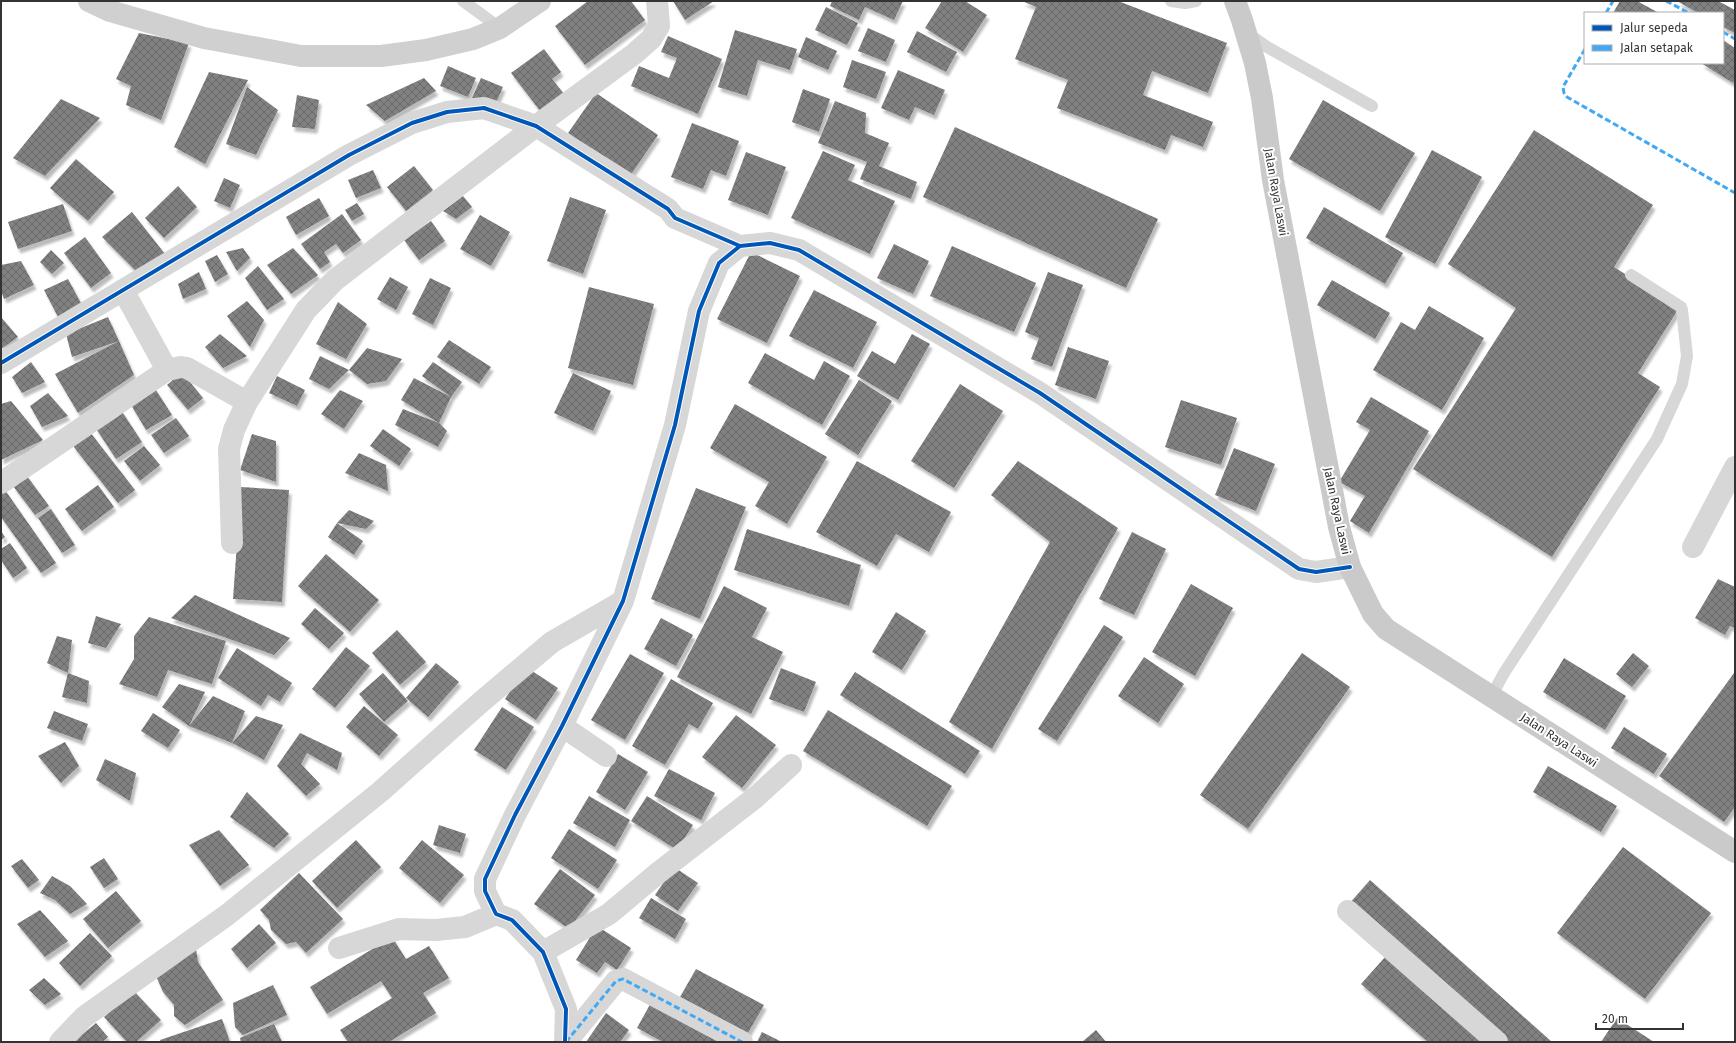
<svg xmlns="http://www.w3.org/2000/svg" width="1736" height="1043" viewBox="0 0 1736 1043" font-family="'Fira Sans',sans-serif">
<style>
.building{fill:url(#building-cross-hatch);filter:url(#shadow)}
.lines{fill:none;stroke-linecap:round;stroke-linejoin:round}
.service{stroke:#d7d7d7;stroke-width:12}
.minor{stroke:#d7d7d7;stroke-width:22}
.secondary{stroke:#d0d0d0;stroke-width:22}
.primary{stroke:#cacaca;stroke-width:22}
.quiet{stroke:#3fa9f5;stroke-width:3;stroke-dasharray:6 3;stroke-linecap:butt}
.cycleway-casing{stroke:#fff;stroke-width:6}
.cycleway{stroke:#0057b8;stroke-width:4}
.labels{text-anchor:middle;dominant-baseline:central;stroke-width:4;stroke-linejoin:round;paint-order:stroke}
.street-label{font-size:12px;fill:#333;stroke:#fff}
</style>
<defs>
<pattern id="building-cross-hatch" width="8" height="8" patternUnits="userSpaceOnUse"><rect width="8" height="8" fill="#818181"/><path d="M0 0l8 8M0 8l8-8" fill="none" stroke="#6a6a6a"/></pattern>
<filter id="shadow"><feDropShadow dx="2.5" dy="4.5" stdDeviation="1" flood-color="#0004"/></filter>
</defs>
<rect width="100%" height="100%" fill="#fff"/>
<path class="building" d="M588 1H631L645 20 585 65 555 26Z
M673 1H714L685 20Z
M832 1H903L894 20 865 7 859 20 830 6Z
M942 1H965L987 15 963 52 925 28Z
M1022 1H1118L1227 43 1208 93 1152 71 1143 95 1213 122 1203 147 1171 135 1165 150 1057 108 1068 80 1015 59 1036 7Z
M1620 1H1637L1659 13H1613Z
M1677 1H1718L1735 10V33L1723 27V13H1698Z
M826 7 858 23 847 45 815 30Z
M868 28 895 40 886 62 858 51Z
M735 30 797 49 790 70 758 60 747 96 718 87Z
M917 31 957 52 946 72 907 52Z
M139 33 189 43 161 120 126 105 131 86 116 79Z
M668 36 722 59 698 114 631 86 639 66 669 78 677 58 661 52Z
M806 37 837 51 828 70 798 57Z
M1723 40 1735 48V79L1733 83 1701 63H1723Z
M544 49 561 72 552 79 565 95 541 112 511 73Z
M852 60 886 72 876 99 843 87Z
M448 66 476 78 468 97 440 86Z
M898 70 945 90 934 115 915 107 909 120 881 108Z
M209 72 248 80 205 164 174 147Z
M424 78 436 91 385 121 366 105Z
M481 78 503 87 494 107 472 98Z
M247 87 278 110 256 155 226 144Z
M803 89 830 99 819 132 792 122Z
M596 93 658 135 630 176 568 133Z
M297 95 319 100 315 129 292 127Z
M61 99 100 118 45 176 13 158Z
M1323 100 1415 153 1380 211 1289 159Z
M835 101 866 113 865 133 889 143 879 166 917 182 911 199 860 179 867 162 818 143Z
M692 123 739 141 726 176 711 170 703 189 671 177Z
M955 127 1158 219 1126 288 923 197Z
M1534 130 1653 205 1614 267 1679 308 1638 373 1660 387 1552 557 1413 469 1516 308 1448 264Z
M1432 150 1482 177 1435 264 1385 237Z
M823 151 855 165 848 180 895 201 870 254 791 218Z
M746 152 786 167 768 215 728 200Z
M76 159 114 192 88 221 50 188Z
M414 166 433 190 406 211 387 187Z
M373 170 381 188 356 198 348 180Z
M224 178 240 185 230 208 214 201Z
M178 186 197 207 164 238 145 218Z
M463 196 472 207 456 219 443 211Z
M570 197 606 210 583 274 547 261Z
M319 198 329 216 296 235 286 217Z
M357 203 364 214 352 221 345 210Z
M63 204 72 231 18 249 8 222Z
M1324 207 1403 253 1385 284 1306 238Z
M132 212 165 254 141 276 102 237Z
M342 214 361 240 343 253 336 244 324 252 330 262 320 269 301 244Z
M480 215 510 232 491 266 460 249Z
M431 221 445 241 419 260 404 240Z
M85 237 111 273 91 288 64 253Z
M894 244 929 261 913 294 877 278Z
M952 246 1036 283 1014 332 930 296Z
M243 248 250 258 237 271 226 252Z
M293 248 318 275 291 294 267 265Z
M51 250 64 263 52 274 40 262Z
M751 252 800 276 767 343 717 319Z
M217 255 228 274 215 282 205 261Z
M21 261 34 285 4 299 1 291V265Z
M258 266 284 299 267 310 245 278Z
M199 272 206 289 183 299 178 284Z
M1048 272 1083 285 1052 367 1031 359 1039 338 1025 332Z
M390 277 408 287 396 310 377 299Z
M430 278 451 288 433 325 412 314Z
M68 279 81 303 58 317 44 290Z
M1332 280 1390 313 1375 339 1317 305Z
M589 287 654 304 633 385 568 368Z
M814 290 877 322 853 368 789 336Z
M247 301 264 320 250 347 227 316Z
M338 302 367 324 346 359 316 344Z
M1429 306 1484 338 1442 410 1373 370 1401 322 1415 330Z
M1 317 18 337 1 349Z
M108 317 119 341 134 375 78 413 55 374 119 341 72 357 66 334Z
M220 334 247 356 223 368 205 347Z
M912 334 930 344 898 400 857 376 872 351 895 364Z
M449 340 491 367 479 384 437 357Z
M1068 347 1109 361 1096 399 1055 385Z
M367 348 402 359 386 381 367 384 349 370Z
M765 353 814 380 824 361 850 376 822 425 748 383Z
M320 356 349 370 329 389 309 379Z
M31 362 45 382 22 393 12 377Z
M433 362 462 382 451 397 422 376Z
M182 372 203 398 188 410 167 385Z
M573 373 611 391 593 431 554 413Z
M277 376 305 390 297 406 269 393Z
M414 378 451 397 439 423 447 431 438 447 395 425 403 409 439 423 401 400Z
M859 380 892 401 858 455 825 434Z
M960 384 1003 411 954 488 911 461Z
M156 390 172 415 146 430 131 405Z
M340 390 363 401 344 429 321 414Z
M48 393 68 416 42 427 30 406Z
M1371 397 1429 431 1369 533 1350 521 1365 496 1339 482 1370 430 1356 422Z
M1181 400 1237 418 1221 465 1165 447Z
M11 401 43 440 1 460V404Z
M735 404 827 457 787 524 755 506 769 482 710 448Z
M121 410 142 442 116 459 95 427Z
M176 418 189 436 164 453 151 435Z
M383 429 411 449 399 466 370 446Z
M90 432 135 490 118 503 73 446Z
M252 434 276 441V482L240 470Z
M144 446 160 465 140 481 124 461Z
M1234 448 1275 464 1256 511 1215 495Z
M359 453 386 465 388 491 345 473Z
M857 461 951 512 929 552 896 534 877 566 816 532Z
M1018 461 1118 528 992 749 949 722 1050 542 991 495Z
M27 476 49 506 35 515 13 486Z
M98 485 114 507 82 531 65 509Z
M241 487 289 490 282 602 233 599Z
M696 488 746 507 700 619 651 599Z
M5 490 56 563 41 573 1 517V492Z
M51 509 75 545 62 553 38 518Z
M349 510 374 521 366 529 337 523 363 541 354 555 328 537 337 523Z
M747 529 861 565 849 606 734 570Z
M1 531 5 537 1 540Z
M1132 532 1166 549 1134 615 1099 599Z
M10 543 27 568 13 578 1 560V549Z
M326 554 379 600 350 632 298 586Z
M1718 579 1735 587V628L1730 626 1725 635 1695 618Z
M1191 584 1233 608 1195 676 1152 652Z
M724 586 767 608 752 637 783 652 751 714 677 677Z
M195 595 290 638 274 655 171 618Z
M315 608 344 633 329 649 301 624Z
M896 612 926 631 902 670 872 652Z
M96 616 121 624 106 648 88 643Z
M149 617 226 641 212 684 168 670 157 697 119 684 134 659V636Z
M661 618 693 635 676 666 644 649Z
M1104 625 1123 637 1057 741 1038 729Z
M397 630 426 662 400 685 372 653Z
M57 636 72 640 68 673 47 663Z
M346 647 370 666 335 708 312 689Z
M237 648 292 683 280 702 268 695 261 706 218 678Z
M1302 653 1350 687 1248 829 1200 795Z
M1633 653 1649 666 1632 687 1616 674Z
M630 654 664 673 625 740 591 720Z
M1144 657 1184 684 1158 723 1118 696Z
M1564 658 1626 696 1605 730 1543 692Z
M436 663 459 682 428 717 406 698Z
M526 667 558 688 536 720 505 699Z
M781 668 816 682 804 712 769 699Z
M855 672 980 751 965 774 840 695Z
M68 673 89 681 87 703 62 697Z
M383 673 408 701 384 722 359 694Z
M1734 673 1735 807 1724 822 1659 776Z
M671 679 713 703 698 729 689 724 665 765 632 746Z
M179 684 205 692 189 726 213 696 245 711 232 743 256 716 283 725 264 760 232 743 189 726 162 707Z
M364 706 398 735 379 756 346 727Z
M502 707 534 727 506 770 474 750Z
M828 710 952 786 927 826 803 751Z
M54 711 88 724 82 741 47 728Z
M153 713 180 730 168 748 141 731Z
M736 715 776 745 742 788 702 757Z
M1624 727 1667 754 1654 774 1611 748Z
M300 733 342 753 337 770 307 753 301 764 320 784 306 796 277 766Z
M65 742 79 766 61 783 38 756Z
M618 754 648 772 625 810 596 792Z
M105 759 136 773 130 801 96 780Z
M1548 766 1617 806 1601 832 1533 792Z
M669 769 715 793 701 820 654 796Z
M247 792 289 834 274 848 230 817Z
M589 796 630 820 615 847 573 823Z
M647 796 693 825 677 850 631 821Z
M439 825 466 834 460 853 433 845Z
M569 829 617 860 598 889 551 858Z
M219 830 249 865 220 886 189 845Z
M356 840 381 867 337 908 312 881Z
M422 840 464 875 440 903 399 868Z
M1623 847 1711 913 1645 999 1557 933Z
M104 858 118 879 104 888 90 867Z
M22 859 39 880 28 888 11 866Z
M674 867 698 883 678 911 655 895Z
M560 869 595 895 569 929 534 904Z
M299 873 343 919 306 953 296 942 286 944 271 930 269 920 260 910Z
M52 876 70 886 87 904 70 914 55 900 40 893Z
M1370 880 1552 1042H1505L1349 904Z
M116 891 141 921 108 948 83 919Z
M651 898 686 919 675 939 639 918Z
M40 910 68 941 45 957 17 924Z
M259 924 276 943 247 968 231 949Z
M597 926 631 948 617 970 605 962 597 973 576 960Z
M90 933 112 956 80 986 59 963Z
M392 937 406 959 429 946 449 978 423 993 436 1013 389 1042H348L340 1030 392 998 381 981 327 1014 310 987Z
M196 949 198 962 223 1000 185 1025 174 1016V1005L163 992 156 976Z
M1386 956 1486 1042H1428L1361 984Z
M696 969 764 1005 748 1033 680 997Z
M44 978 61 994 45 1005 29 990Z
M273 985 287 1015 243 1035 235 1027 233 1003Z
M134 991 161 1020 136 1042H127L104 1017Z
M653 999 732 1042H663L637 1028Z
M606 1013 629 1030 620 1042H586Z
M1617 1018 1654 1042H1601Z
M222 1019 230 1042H161L160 1040Z
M96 1023 108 1037 102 1042H75L74 1041Z
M274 1024 282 1042H241L240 1038Z
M1096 1030 1106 1042H1082Z
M762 1032 782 1042H757Z"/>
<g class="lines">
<path class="service" d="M463 1 500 28
M1171 1 1185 3 1196 1
M1247 33 1267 47 1372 106
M1491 697 1504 673 1657 439 1682 384 1687 356 1682 310 1681 307 1631 275"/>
<path class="minor" d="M1 363 349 155 412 123 447 112 484 108 536 126 668 209 675 218 740 246 770 243 799 250 1040 393 1299 569 1316 572 1350 567
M167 370 181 367 187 368 247 402
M1 483 167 370 123 290
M232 543 229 449 234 430 247 402 306 310 335 280 536 126 634 54 651 39 659 26 657 1
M1693 547 1735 467
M562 726 606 756
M1348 911 1497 1042
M339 948 399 929 436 930 465 927 496 914
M543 952 609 914 658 873 756 797 791 765
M60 1042 84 1017 227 915 380 792 481 702 552 642 623 601
M565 1042 566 1009 543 952 512 920 496 914 485 891V879L515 815 562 726 623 601 675 425 699 311 719 263 740 246
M566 1042 616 981 623 979 742 1042"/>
<path class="secondary" d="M89 1 110 11 204 38 301 56H381L426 50 473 39 500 28 540 1"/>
<path class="primary" d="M1235 1 1242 20 1255 63 1262 98 1273 180 1339 527 1350 567 1373 614 1386 629 1735 852"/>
<path class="quiet" d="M1666 1 1689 13
M1606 13 1613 1
M1723 32 1735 39
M1585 49 1563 87 1564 93 1567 97 1735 193
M566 1042 616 981 623 979 742 1042"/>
<g class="cycleway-casing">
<path id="cycleway" d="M1 363 349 155 412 123 447 112 484 108 536 126 668 209 675 218 740 246 770 243 799 250 1040 393 1299 569 1316 572 1350 567
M565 1042 566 1009 543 952 512 920 496 914 485 891V879L515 815 562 726 623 601 675 425 699 311 719 263 740 246"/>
</g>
<use href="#cycleway" class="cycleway"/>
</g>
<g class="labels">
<g class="street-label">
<text transform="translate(1276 192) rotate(80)">Jalan Raya Laswi</text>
<text transform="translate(1337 511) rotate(78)">Jalan Raya Laswi</text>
<text transform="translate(1559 740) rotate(33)">Jalan Raya Laswi</text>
</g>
</g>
<rect width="1736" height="1043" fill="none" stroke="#333333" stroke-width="4"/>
<rect x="1584" y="12" width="140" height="52" fill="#ffffff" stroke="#adadad"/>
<rect x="1592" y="25" width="20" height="6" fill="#0057b8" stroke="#adadad"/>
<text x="1620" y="32" font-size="12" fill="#333333">Jalur sepeda</text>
<rect x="1592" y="45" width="20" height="6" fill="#3fa9f5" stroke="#adadad"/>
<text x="1620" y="52" font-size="12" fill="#333333">Jalan setapak</text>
<path d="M1596 1023v6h87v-6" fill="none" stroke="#333333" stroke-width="2"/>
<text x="1602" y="1023" font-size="12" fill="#333333" stroke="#ffffff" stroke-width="3" paint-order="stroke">20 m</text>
</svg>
